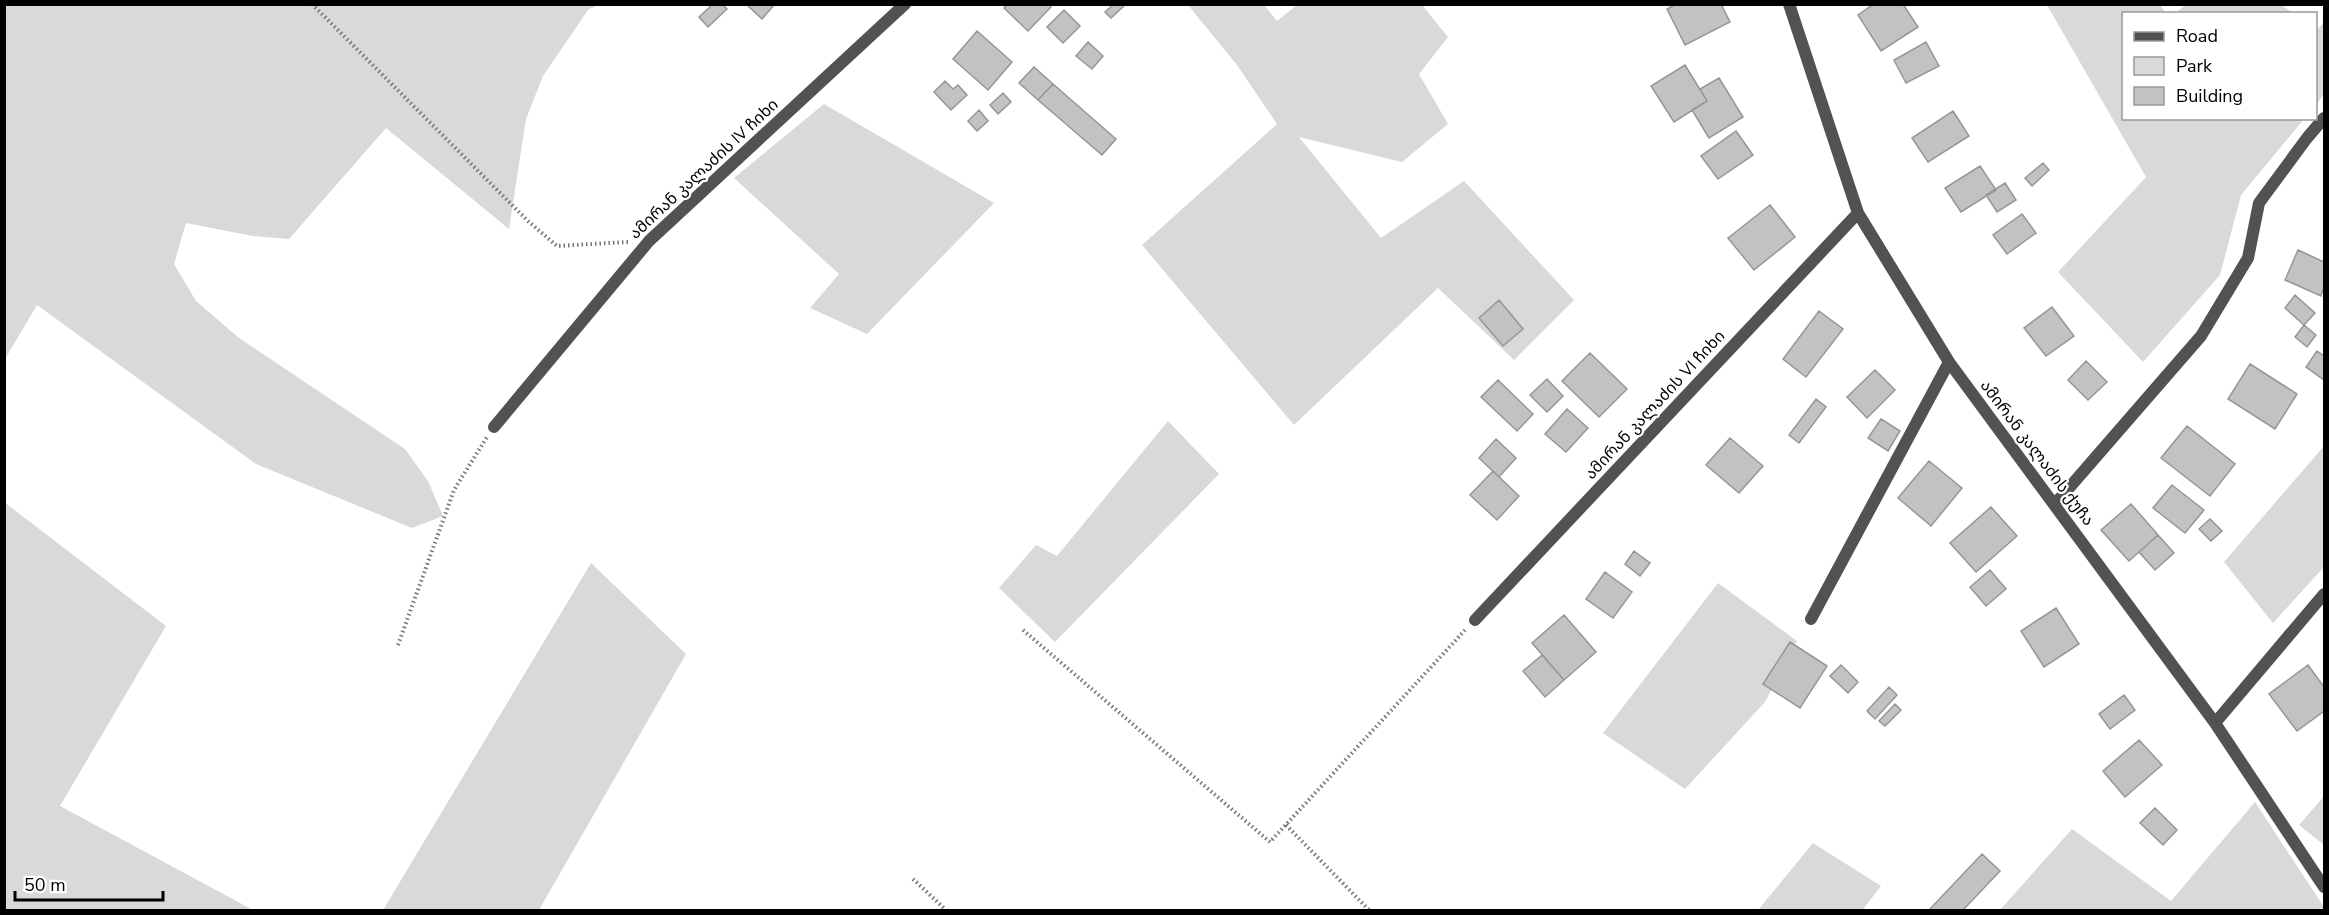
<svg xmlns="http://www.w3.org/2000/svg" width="2329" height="915" viewBox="0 0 2329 915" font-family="'Nunito Sans','Noto Sans Georgian',sans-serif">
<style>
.green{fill:#d9d9d9}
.building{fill:#c2c2c2;stroke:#969696;stroke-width:1.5}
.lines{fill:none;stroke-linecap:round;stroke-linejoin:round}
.path{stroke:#747474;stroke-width:4;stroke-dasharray:1.5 3;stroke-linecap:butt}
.lane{stroke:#525252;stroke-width:12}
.street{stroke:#525252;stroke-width:12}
.labels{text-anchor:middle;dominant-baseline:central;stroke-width:4.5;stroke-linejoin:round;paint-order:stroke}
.street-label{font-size:16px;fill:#000;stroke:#fff}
</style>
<rect width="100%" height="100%" fill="#fff"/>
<path class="green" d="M2187 4 2281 5 2293 13H2175Z
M4 5H598L588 10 543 76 526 119 509 229 386 128 289 239 253 236 186 223 174 264 196 301 239 338 405 449 428 481 443 516 412 528 256 464 37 305 5 359Z
M1188 5H1264L1277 21 1297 5H1422L1448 37 1419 74 1448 124 1402 162 1299 137 1381 238 1464 181 1574 300 1514 360 1438 288 1294 425 1142 245 1277 124 1237 65Z
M2047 5H2160L2166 13 2124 14V118L2304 119 2241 195 2220 275 2143 362 2058 272 2146 177Z
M2324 22V94L2316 105V31Z
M824 104 994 203 867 334 810 308 839 274 734 178Z
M1168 421 1219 474 1055 642 999 588 1036 545 1057 556Z
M2324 446V567L2273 623 2224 562Z
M4 502 166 626 60 806 253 910H5Z
M591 563 686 654 539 910H383Z
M1718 583 1797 641 1765 702 1685 789 1603 733Z
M2324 796V845L2299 825Z
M2255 802 2324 907V910H2000L2072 829 2171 901Z
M1813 843 1881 886 1864 908 1865 910H1758Z"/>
<path class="building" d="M713 4H722L727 9 708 27 699 17Z
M746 4H775L762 19Z
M1008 4H1049L1051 7 1028 31 1004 8Z
M1114 4H1126L1111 18 1105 12Z
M1676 4H1721L1730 22 1685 45 1667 9Z
M1874 4H1903L1918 27 1881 51 1858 15Z
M1064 10 1080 26 1063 43 1047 27Z
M977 31 1012 62 988 90 953 59Z
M1088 42 1103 56 1092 69 1076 56Z
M1926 42 1939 66 1906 83 1894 60Z
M1685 65 1707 101 1674 122 1651 86Z
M1034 67 1053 84 1038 100 1019 83Z
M1719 78 1743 117 1709 138 1692 110 1707 101 1700 89Z
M945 81 953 89 958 85 967 95 951 110 934 92Z
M1053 84 1116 139 1102 155 1038 100Z
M1003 93 1011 102 998 114 990 105Z
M979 110 988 121 977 131 968 121Z
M1953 111 1969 136 1928 162 1912 138Z
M1736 131 1753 155 1718 179 1701 156Z
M2043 163 2049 170 2032 186 2025 178Z
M1980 166 1996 190 1961 212 1945 188Z
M2005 183 2016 200 1997 212 1986 195Z
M1770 205 1795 237 1754 270 1728 238Z
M2022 214 2036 233 2007 254 1993 235Z
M2298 250 2324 262V287L2321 296 2285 280Z
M2295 295 2315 313 2304 325 2285 308Z
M1499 300 1523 329 1503 346 1479 318Z
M2052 307 2074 336 2046 356 2024 328Z
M1819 311 1843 329 1806 377 1783 359Z
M2304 325 2316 335 2307 347 2295 337Z
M2317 351 2324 356V380L2306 367Z
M1590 353 1627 389 1599 417 1562 381Z
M2086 361 2107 382 2088 400 2068 380Z
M2250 364 2297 394 2275 429 2228 399Z
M1875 370 1895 390 1867 418 1847 397Z
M1547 379 1563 396 1547 412 1530 395Z
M1498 380 1533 414 1517 431 1481 397Z
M1816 399 1826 407 1799 443 1789 435Z
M1567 409 1588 428 1566 452 1545 434Z
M1881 419 1900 431 1888 451 1868 438Z
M2187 426 2235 464 2210 496 2161 458Z
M1730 438 1763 466 1739 493 1706 465Z
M1496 439 1516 458 1499 477 1479 458Z
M1929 461 1962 488 1931 526 1898 498Z
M1493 471 1519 496 1497 520 1470 495Z
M2172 485 2204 510 2185 533 2153 508Z
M2131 504 2158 535 2129 561 2101 530Z
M1991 507 2017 536 1976 572 1950 543Z
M2210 519 2222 531 2211 541 2199 529Z
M2158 535 2174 553 2155 570 2139 552Z
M1634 551 1650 563 1640 576 1625 564Z
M1990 570 2006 589 1986 606 1970 587Z
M1605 572 1632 592 1613 618 1586 599Z
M2056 608 2079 644 2044 667 2021 631Z
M1564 615 1596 652 1564 680 1532 643Z
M1790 642 1827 666 1800 708 1763 684Z
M1542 655 1564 680 1545 697 1523 671Z
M1841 665 1858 682 1848 693 1830 676Z
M2308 665 2324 687V711L2297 731 2269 694Z
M1889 687 1897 695 1875 719 1867 711Z
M2124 695 2135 710 2110 729 2099 714Z
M1895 704 1901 710 1885 726 1879 721Z
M2139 740 2162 765 2125 797 2103 771Z
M2155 808 2177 830 2163 845 2140 823Z
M1982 854 2000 871 1963 910H1929Z"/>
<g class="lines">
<path class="path" d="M312 4 528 221 557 246 628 242
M1023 630 1270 842 1466 629
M398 645 454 490 487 437
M1286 825 1369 910
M913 879 946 910"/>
<path class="lane" d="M1811 619 1949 362"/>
<path class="street" d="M1789 4 1858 213 1949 362 2215 723 2324 887
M494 427 649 241 905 4
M2055 504 2201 336 2248 258 2259 203 2307 138 2324 118
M1475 620 1858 213
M2215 723 2324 594"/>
</g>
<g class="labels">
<g class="street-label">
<text transform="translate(704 169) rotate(-43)">ამირან კალაძის IV ჩიხი</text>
<text transform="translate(1655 405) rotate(-47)">ამირან კალაძის VI ჩიხი</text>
<text transform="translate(2037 453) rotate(53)">ამირან კალაძის ქუჩა</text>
</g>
</g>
<rect width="2329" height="915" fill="none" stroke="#000000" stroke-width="12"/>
<rect x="2122" y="12" width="195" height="108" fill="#ffffff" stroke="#999999" stroke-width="1.5"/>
<rect x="2134" y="32" width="30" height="9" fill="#525252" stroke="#999999" stroke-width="1.5"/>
<text x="2176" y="42" font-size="18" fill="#000000">Road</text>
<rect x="2134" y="57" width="30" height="18" fill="#d9d9d9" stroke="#999999" stroke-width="1.5"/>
<text x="2176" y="72" font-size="18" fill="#000000">Park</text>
<rect x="2134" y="87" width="30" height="18" fill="#c2c2c2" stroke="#999999" stroke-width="1.5"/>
<text x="2176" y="102" font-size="18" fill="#000000">Building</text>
<path d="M15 891v9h148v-9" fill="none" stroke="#000000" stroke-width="3"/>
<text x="24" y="891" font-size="18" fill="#000000" stroke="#ffffff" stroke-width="4.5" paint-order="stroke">50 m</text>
</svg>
